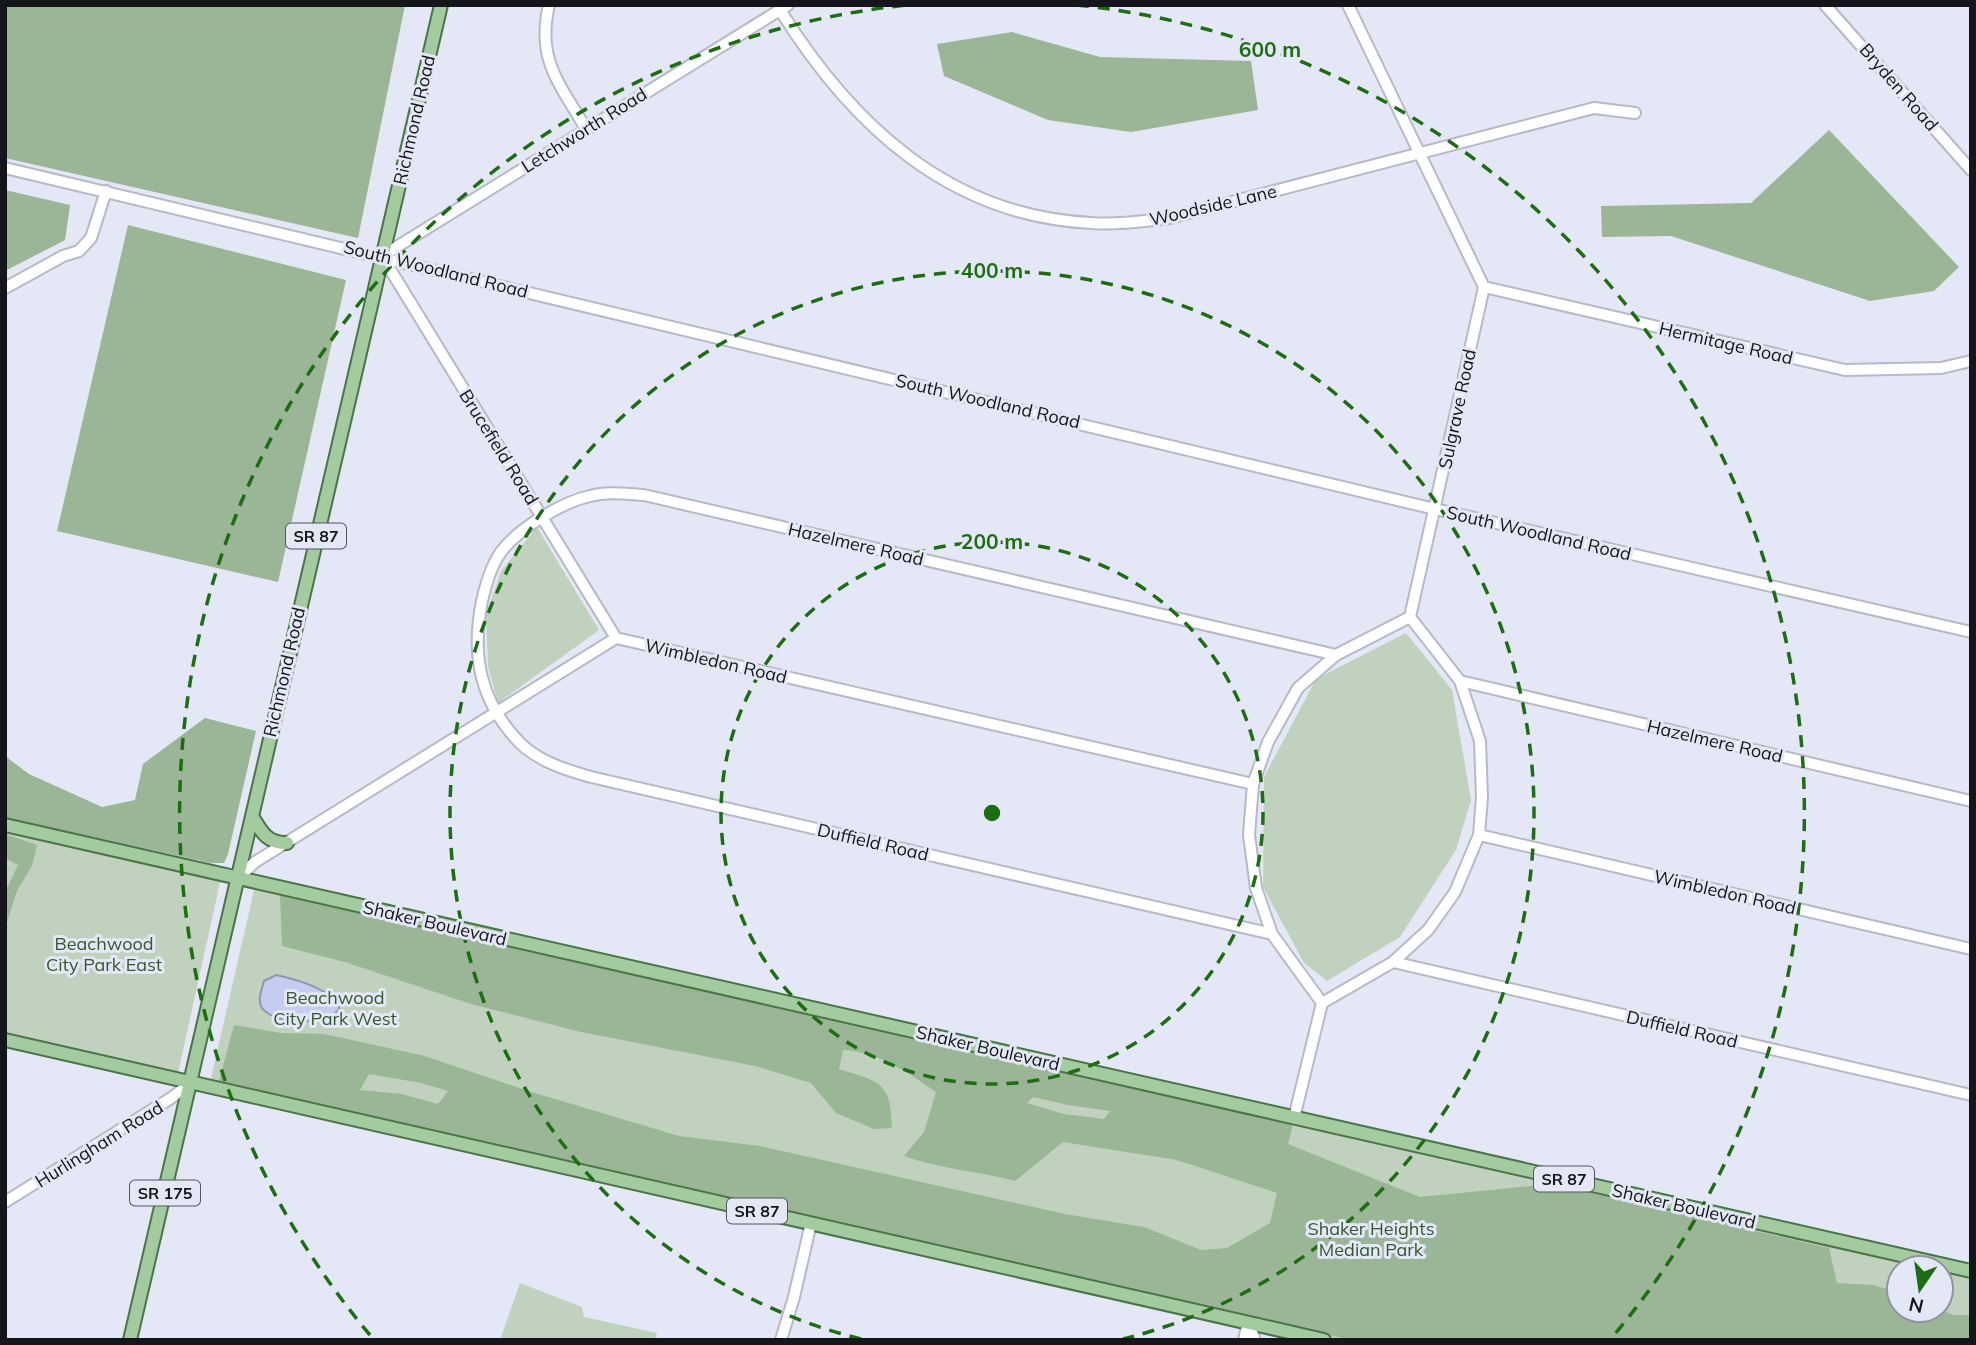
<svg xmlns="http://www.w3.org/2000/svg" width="1976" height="1345" viewBox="0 0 1976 1345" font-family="Mulish,sans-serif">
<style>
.green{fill:#c0d2bd;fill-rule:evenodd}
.forest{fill:#9bb597;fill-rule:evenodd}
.water{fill:#c4ccf0;stroke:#9095b0;stroke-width:2}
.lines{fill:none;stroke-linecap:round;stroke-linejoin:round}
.minor-casing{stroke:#b6bac7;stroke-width:14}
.major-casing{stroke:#4b7448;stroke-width:16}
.minor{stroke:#fff;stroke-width:10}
.major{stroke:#a4caa0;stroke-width:12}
.ring{fill:none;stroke:#1d6d12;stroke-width:3.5;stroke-dasharray:12 9}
.labels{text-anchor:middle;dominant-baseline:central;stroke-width:6;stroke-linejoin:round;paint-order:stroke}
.shield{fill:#e4e7f6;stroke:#53555d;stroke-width:2}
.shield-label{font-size:16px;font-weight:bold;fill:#15161b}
.street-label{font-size:18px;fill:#15161b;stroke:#e4e7f6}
.park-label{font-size:18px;fill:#32582d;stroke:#e4e7f6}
.centre{fill:#1d6d12;stroke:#e4e7f6;stroke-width:3.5}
.ring-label{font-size:21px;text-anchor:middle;font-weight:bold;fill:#1d6d12;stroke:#e4e7f6;stroke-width:6;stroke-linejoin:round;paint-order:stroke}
</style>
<rect width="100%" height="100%" fill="#e4e7f6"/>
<path class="green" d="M537 527 599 630 498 703 488 666 486 615 501 571Z
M1406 633 1452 690 1471 800 1456 850 1400 937 1327 981 1304 963 1263 887 1264 777 1316 679Z
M5 828 221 878 178 1073 176 1074 5 1035Z
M255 886 1971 1271V1340H1324L209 1087ZM1899 1268H1941V1310H1899Z
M520 1283 582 1307 584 1317 657 1333 655 1340H500Z"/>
<path class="forest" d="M5 5H405L358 238 5 158Z
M1012 32 1100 57 1251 61 1258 110 1131 132 1048 120 944 76 937 44Z
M1829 130 1959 267 1934 291 1870 301 1671 236 1602 237 1601 206 1751 203Z
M5 190 70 205 65 240 5 271Z
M128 225 346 280 278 582 57 531Z
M205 718 256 731 228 854 224 863H211L5 818V756L29 774 102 807 135 800 143 764Z
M5 834 37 845 32 866 17 891 5 928V887L8 886 18 865 5 858Z
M280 895 1293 1124 1288 1144 1420 1197 1552 1184 1829 1248 1837 1283 1873 1285 1899 1292V1310H1939L1954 1315H1971V1340H1351L219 1081 234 1025 281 1033 324 1034 425 1056 525 1090 679 1136 760 1146 1065 1214 1144 1227 1201 1250 1227 1248 1270 1223 1277 1193 1177 1160 1063 1142 1015 1181C977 1171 941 1169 904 1156L924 1132 936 1092C907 1072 879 1052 843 1050L839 1069C880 1082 891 1081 892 1128L874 1129 836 1113 811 1083 755 1066 581 1032 471 1004 345 962 282 946ZM369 1074 421 1083 448 1091 438 1104 402 1094 360 1090ZM1033 1097 1068 1105 1110 1111 1104 1119 1064 1114 1027 1103Z"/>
<path class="water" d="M276 975C299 980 322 987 339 1003V1009C328 1026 274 1025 262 1008 257 1000 262 989 264 981Z"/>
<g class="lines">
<g class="minor-casing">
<path id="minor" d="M549 5C536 60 560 84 586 129
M1348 5 1484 287 1410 617
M1825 5 1971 170
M780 10C852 125 949 216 1091 223 1117 225 1144 221 1170 218L1594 108 1635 113
M5 168 1435 509 1971 632
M382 256 788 5
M382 256 616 638
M1484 287 1845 370 1941 368 1971 361
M5 288 63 256 79 251 91 238 106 191
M1460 681 1971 801
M1479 835 1971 949
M238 878 255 862 616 638 1253 784
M1272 934 591 777C566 770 540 762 520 743 480 702 471 655 482 601 486 583 492 561 505 547 523 526 563 502 590 496 608 491 626 494 644 495L1336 655
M1393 962 1971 1095
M1322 1003 1393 962 1428 930 1455 892 1479 835 1482 797 1480 741 1460 681 1410 617
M1294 1118 1322 1003 1272 934 1256 888 1249 835 1253 784 1268 742 1298 688 1336 655 1410 617
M5 1202 171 1098 191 1083
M1248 1322 1255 1340
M781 1340 794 1297 811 1223
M1244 1340 1248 1322"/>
</g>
<g class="major-casing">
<path id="major" d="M252 816C261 831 267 844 287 843
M5 825 1971 1271
M5 1040 1324 1340
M130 1340 441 5"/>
</g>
<use href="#minor" class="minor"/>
<use href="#major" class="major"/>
</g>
<g class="ring">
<circle cx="992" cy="813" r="271"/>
<path d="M861 1339A542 542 0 1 1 1123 1339"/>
<path d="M370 1335A812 812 0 0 1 907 5M1077 5A812 812 0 0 1 1614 1335"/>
</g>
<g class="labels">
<g class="shield">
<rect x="286" y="523.5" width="60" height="25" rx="5"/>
<rect x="1534" y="1166.5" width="60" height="25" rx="5"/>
<rect x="130" y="1180.5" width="70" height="25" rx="5"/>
<rect x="727" y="1198.5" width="60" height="25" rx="5"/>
</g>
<g class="shield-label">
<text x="316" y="536">SR 87</text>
<text x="1564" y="1179">SR 87</text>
<text x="165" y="1193">SR 175</text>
<text x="757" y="1211">SR 87</text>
</g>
<g class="street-label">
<text transform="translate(1899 87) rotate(49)">Bryden Road</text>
<text transform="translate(414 120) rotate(-77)">Richmond Road</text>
<text transform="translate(584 130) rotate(-32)">Letchworth Road</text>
<text transform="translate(1213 205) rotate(-13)">Woodside Lane</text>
<text transform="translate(436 269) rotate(14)">South Woodland Road</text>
<text transform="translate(1726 343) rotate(13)">Hermitage Road</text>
<text transform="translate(988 401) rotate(13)">South Woodland Road</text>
<text transform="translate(1457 409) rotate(-78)">Sulgrave Road</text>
<text transform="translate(499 447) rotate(58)">Brucefield Road</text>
<text transform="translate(1539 533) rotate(13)">South Woodland Road</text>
<text transform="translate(856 544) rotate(13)">Hazelmere Road</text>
<text transform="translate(716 661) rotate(13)">Wimbledon Road</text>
<text transform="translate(284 672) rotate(-77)">Richmond Road</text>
<text transform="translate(1715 741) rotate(13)">Hazelmere Road</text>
<text transform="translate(873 842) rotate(13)">Duffield Road</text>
<text transform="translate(1725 892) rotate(13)">Wimbledon Road</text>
<text transform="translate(435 923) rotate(13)">Shaker Boulevard</text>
<text transform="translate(1682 1029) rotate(13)">Duffield Road</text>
<text transform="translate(988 1048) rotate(13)">Shaker Boulevard</text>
<text transform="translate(99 1144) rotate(-32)">Hurlingham Road</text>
<text transform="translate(1684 1206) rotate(13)">Shaker Boulevard</text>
</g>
<g class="park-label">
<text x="104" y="943">Beachwood<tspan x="104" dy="21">City Park East</tspan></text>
<text x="335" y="997">Beachwood<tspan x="335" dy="21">City Park West</tspan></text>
<text x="1371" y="1228">Shaker Heights<tspan x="1371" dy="21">Median Park</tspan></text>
</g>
</g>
<circle cx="992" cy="813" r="10" class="centre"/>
<g class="ring-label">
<text x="1270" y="57">600 m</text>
<text x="992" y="278">400 m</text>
<text x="992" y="549">200 m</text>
</g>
<rect width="1976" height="1345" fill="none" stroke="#15161b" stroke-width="14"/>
<g transform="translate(1920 1289) rotate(193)"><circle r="33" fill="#e4e7f6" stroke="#91939e" stroke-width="2"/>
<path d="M0-5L12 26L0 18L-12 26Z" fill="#1d6d12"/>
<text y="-10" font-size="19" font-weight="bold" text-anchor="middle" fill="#15161b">N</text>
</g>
</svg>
